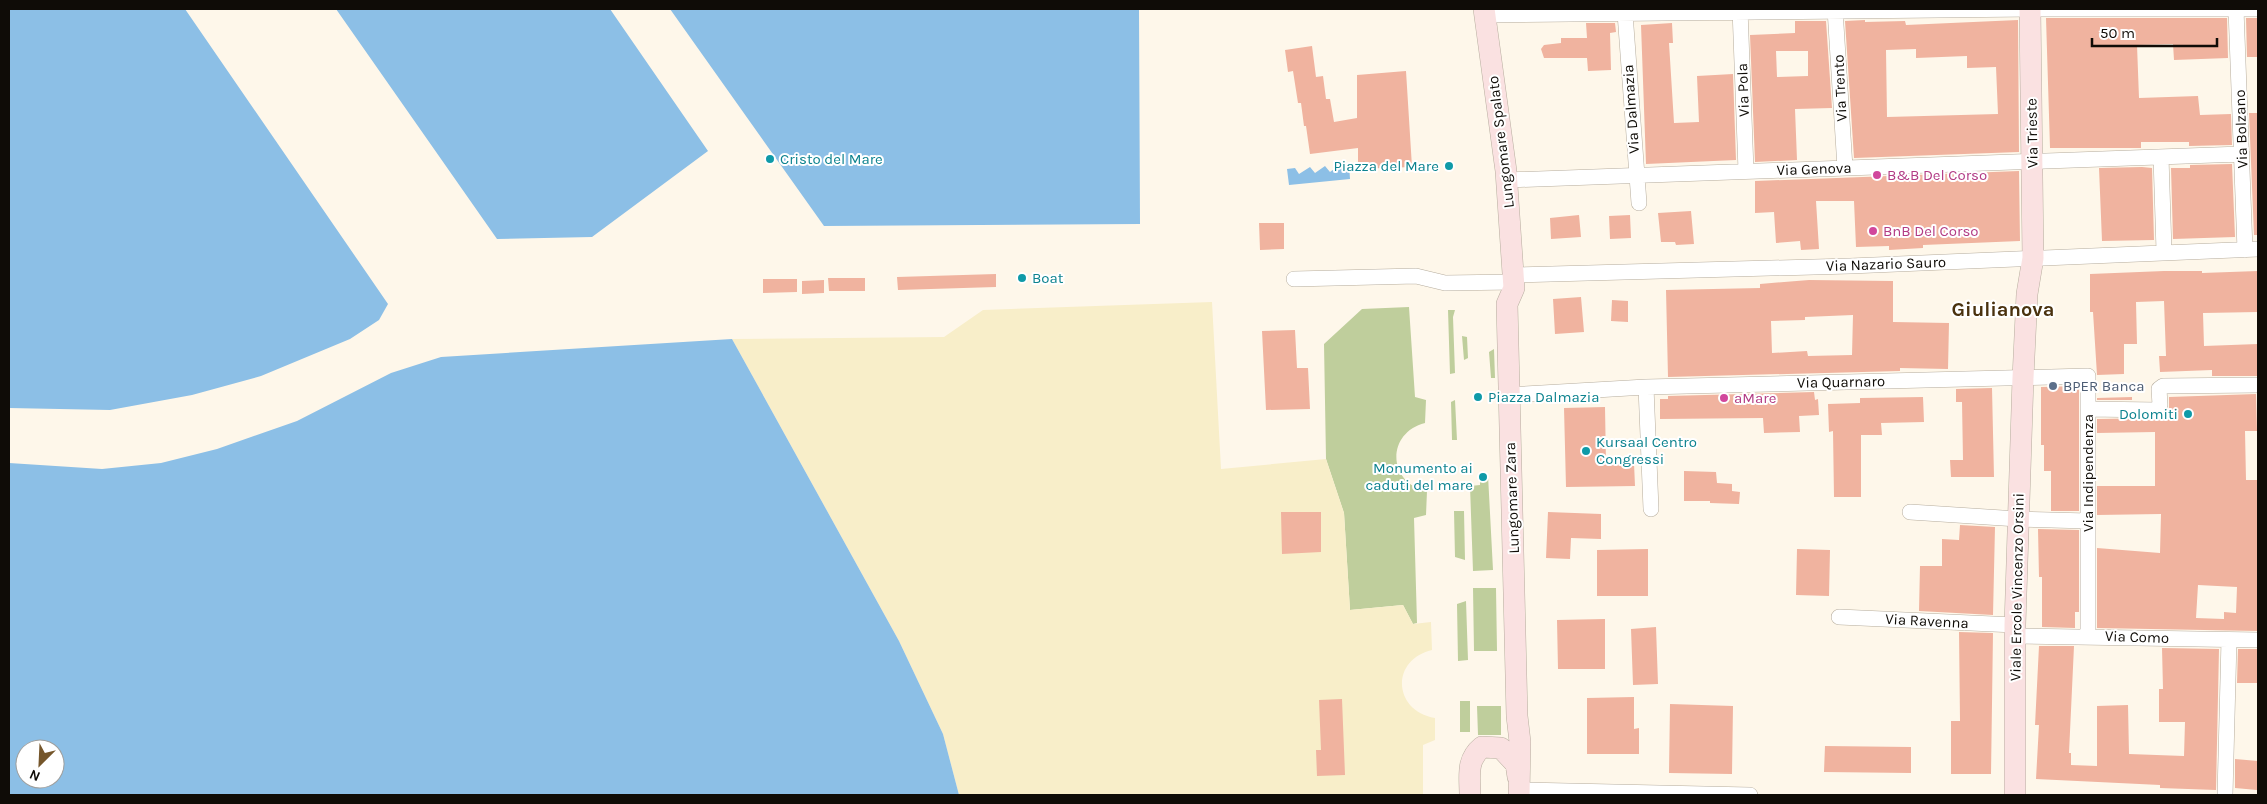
<svg xmlns="http://www.w3.org/2000/svg" width="2267" height="804" viewBox="0 0 2267 804" font-family="Karla,sans-serif">
<style>
.green{fill:#bfce9c}
.sand{fill:#f8eec9}
.water{fill:#8cbfe6;fill-rule:evenodd}
.building{fill:#f0b39f;fill-rule:evenodd}
.lines{fill:none;stroke-linecap:round;stroke-linejoin:round}
.street-casing{stroke:#b6ad9e;stroke-width:16}
.secondary-casing{stroke:#b6ad9e;stroke-width:22}
.street{stroke:#fff;stroke-width:15}
.secondary{stroke:#fae1e1;stroke-width:21}
.culture-dot{fill:#0f9aa8;stroke:#fff;stroke-width:2}
.hotel-dot{fill:#d1479c;stroke:#fff;stroke-width:2}
.service-dot{fill:#5c6f8a;stroke:#fff;stroke-width:2}
.labels{text-anchor:middle;dominant-baseline:central;stroke-width:4;stroke-linejoin:round;paint-order:stroke}
.street-label{font-size:15px;fill:#0f0c07;stroke:#fff}
.culture-label{font-size:15px;fill:#0d838f;stroke:#fff;text-anchor:start}
.hotel-label{font-size:15px;fill:#b23c85;stroke:#fff;text-anchor:start}
.service-label{font-size:15px;fill:#4e5e75;stroke:#fff;text-anchor:start}
.district-label{font-size:20px;font-weight:bold;fill:#4a320f;stroke:#fff}
</style>
<rect width="100%" height="100%" fill="#fef7ea"/>
<path class="green" d="M1409 307 1415 397 1426 400 1425 423C1386 433 1387 483 1427 491L1426 515 1414 518 1417 623 1413 624 1403 605 1350 610 1344 513 1326 459 1324 344 1362 309Z
M1448 310H1455L1453 317 1455 373 1450 374Z
M1462 336 1467 337 1468 358 1464 360Z
M1494 349 1495 378H1491L1489 352Z
M1455 400 1457 440H1452L1451 402Z
M1488 475 1493 570 1473 571 1470 486 1480 485V476Z
M1454 511H1464L1465 560 1455 557Z
M1473 588H1496L1497 651H1474Z
M1466 601 1468 660 1458 661 1457 604Z
M1460 701H1470V732H1460Z
M1477 706H1501V735H1478Z"/>
<path class="sand" d="M1212 302 1221 469 1326 459 1344 513 1350 610 1403 605 1413 624 1431 622 1432 650C1390 660 1393 711 1435 718V740L1423 745V795H959L943 734 899 641 732 339 944 337 983 310Z"/>
<path class="water" d="M9 9H185L388 304 379 320 350 339 261 376 192 395 110 410 9 408Z
M336 9H610L708 151 592 237 497 239Z
M670 9H1139L1140 224 824 226Z
M1341 164H1349L1350 179 1289 185 1287 169 1295 168 1299 174 1310 167 1315 173 1325 166 1330 172Z
M732 339 899 641 943 734 959 795H9V463L102 469 161 463 217 449 297 421 391 373 441 357ZM25 749H55V779H25Z"/>
<path class="building" d="M2046 18H2227L2228 58 2174 60 2173 44 2137 45 2139 98 2198 96 2200 115 2231 114 2232 145 2189 146V142H2141V148H2050Z
M2246 18H2258V57H2247Z
M1865 20V22L1905 21 1906 25 2018 20 2019 152 1854 158 1845 21ZM1916 49V58L1967 56V68L1996 67 1998 114 1887 117 1886 50Z
M1795 21H1826L1832 108 1795 109 1797 160 1755 162 1750 35 1795 33ZM1776 51H1808V76L1777 77Z
M1586 23H1615L1616 32 1610 33 1611 70 1588 71 1587 58H1544L1541 49 1544 45 1561 43V38H1587Z
M1672 23 1673 43H1669L1674 123 1699 122 1697 76 1733 74 1736 160 1646 164 1641 25Z
M1312 46 1316 77 1323 76 1326 99H1330L1334 122 1357 118V75L1406 71 1412 167 1358 169V148L1310 154 1306 126H1304L1301 103H1298L1293 71 1288 72 1285 50Z
M2249 113H2258V235H2254Z
M2232 164 2235 237 2173 239 2171 168H2190V165Z
M2142 167 2152 168 2154 240 2102 241 2099 168Z
M2019 171 2020 241 1923 245V248L1889 250V246L1856 247 1854 201H1816L1819 249 1801 250 1800 241 1776 243 1774 212 1755 213V181Z
M1691 211 1694 244 1676 245 1675 242H1661L1658 213Z
M1579 215 1581 237 1551 239 1550 218Z
M1630 215 1631 238 1610 239 1609 216Z
M1259 223H1284V249L1260 250Z
M2164 271H2202V273L2258 271V312L2203 313 2204 346 2258 344V376H2212V370L2160 372 2159 356H2166L2164 301 2136 302 2137 344H2124V374L2097 375 2093 312H2090V274Z
M996 274V287L898 290 897 277Z
M828 278H865V291H829Z
M763 279H797V292L763 293Z
M824 280V293L802 294V281Z
M1809 280 1893 281V322L1949 323 1948 369 1900 368V371L1668 377 1666 290 1760 288V284ZM1853 315 1852 355 1808 356 1807 351 1772 353 1771 321 1805 320V317Z
M1581 297 1584 332 1555 334 1553 299Z
M1612 300 1628 301V322L1611 321Z
M1295 330 1297 368H1308L1310 409 1266 410 1262 331Z
M2079 386V511H2051V471H2044V445H2041V387Z
M1992 388 1994 477H1951L1950 460H1963L1962 402H1956V389Z
M1814 392 1815 400 1818 399 1819 415 1799 416 1800 432 1764 433 1763 418 1660 419V399H1668V396Z
M2256 394 2257 431H2245L2246 480H2258V631L2097 628V548L2160 553 2161 514 2097 515V486H2155V432L2097 433V419L2161 418 2166 414H2169V397ZM2198 585 2237 587 2236 613 2224 612V619L2196 618Z
M1923 397 1924 422 1881 423 1882 435H1861V497H1834L1833 431 1829 432 1828 404 1860 403V398Z
M2132 397V400H2097V398Z
M1605 407 1606 464 1634 463 1635 486 1566 487 1564 408Z
M1684 471 1716 472 1717 483 1732 484V491L1740 492 1739 504 1710 503V501H1684Z
M1281 512H1321V552L1282 554Z
M1548 512 1601 514V539L1571 538 1570 559 1546 558Z
M1960 525 1995 527 1993 615 1919 611 1920 566H1942V539L1959 540Z
M2038 529 2079 530V612H2075V628L2042 627V577H2039Z
M1648 549V596H1597V550Z
M1797 549 1830 550 1829 596 1796 595Z
M1605 619V669H1558L1557 620Z
M1656 627 1658 684 1633 685 1631 629Z
M1959 632 1993 633 1991 774H1951V721H1960Z
M2039 646H2074L2069 753H2071V765L2097 766V706L2128 705 2129 754 2184 756 2185 722H2159V689H2163L2162 648 2219 649 2216 790 2160 788V785L2036 779 2039 725H2035Z
M2238 649H2258V683H2237Z
M1634 697V729L1639 728V754H1587V698Z
M1342 699 1345 775 1317 776 1316 750H1321L1319 700Z
M1670 704 1733 706 1732 774 1669 773Z
M1825 746 1911 747V773L1824 772Z
M2235 759 2258 761 2257 790 2235 788Z"/>
<g class="lines">
<g class="street-casing">
<path id="street" d="M1740 9 1746 171
M1835 9 1845 168
M2236 9 2245 250
M1625 13 1639 203
M1484 15 2030 9H2258
M2161 157 2164 251
M1507 180 2242 154
M1513 275 1850 266 2258 249
M1294 279 1416 276 1445 283 1513 282
M1646 387 1651 509
M1509 395 1646 387 2088 376V636
M2088 409 2157 410 2160 405 2159 389 2163 386 2258 385
M1910 512 2018 519 2088 521
M1839 617 2015 625
M2015 636 2258 640
M1519 790 1750 795
M2225 795 2229 640"/>
</g>
<g class="secondary-casing">
<path id="secondary" d="M1484 9 1506 171 1514 288 1507 304 1517 716 1520 742 1519 795
M1470 795C1470 776 1466 760 1482 747L1501 748 1516 764 1518 777
M2015 795V625L2023 378 2027 294 2033 258 2030 9"/>
</g>
<use href="#street" class="street"/>
<use href="#secondary" class="secondary"/>
</g>
<g class="culture-dot">
<circle cx="770" cy="159" r="5"/>
<circle cx="1449" cy="166" r="5"/>
<circle cx="1022" cy="278" r="5"/>
<circle cx="1478" cy="397" r="5"/>
<circle cx="2188" cy="414" r="5"/>
<circle cx="1586" cy="451" r="5"/>
<circle cx="1483" cy="477" r="5"/>
</g>
<g class="hotel-dot">
<circle cx="1877" cy="175" r="5"/>
<circle cx="1873" cy="231" r="5"/>
<circle cx="1724" cy="398" r="5"/>
</g>
<circle class="service-dot" cx="2053" cy="386" r="5"/>
<g class="labels">
<g class="street-label">
<text transform="translate(1840 88) rotate(-93)">Via Trento</text>
<text transform="translate(1743 90) rotate(-92)">Via Pola</text>
<text transform="translate(1631 109) rotate(-94)">Via Dalmazia</text>
<text transform="translate(2241 129) rotate(-92)">Via Bolzano</text>
<text transform="translate(2032 133) rotate(-91)">Via Trieste</text>
<text transform="translate(1501 142) rotate(-97)">Lungomare Spalato</text>
<text transform="translate(1814 169) rotate(-2)">Via Genova</text>
<text transform="translate(1886 264) rotate(-2)">Via Nazario Sauro</text>
<text transform="translate(1841 382) rotate(-1)">Via Quarnaro</text>
<text transform="translate(2088 473) rotate(-90)">Via Indipendenza</text>
<text transform="translate(1512 498) rotate(-92)">Lungomare Zara</text>
<text transform="translate(2017 587) rotate(-89)">Viale Ercole Vincenzo Orsini</text>
<text transform="translate(1927 621) rotate(3)">Via Ravenna</text>
<text transform="translate(2137 637) rotate(2)">Via Como</text>
</g>
<g class="culture-label">
<text x="780" y="159">Cristo del Mare</text>
<text x="1439" y="166" text-anchor="end">Piazza del Mare</text>
<text x="1032" y="278">Boat</text>
<text x="1488" y="397">Piazza Dalmazia</text>
<text x="2178" y="414" text-anchor="end">Dolomiti</text>
<text x="1596" y="442">Kursaal Centro<tspan x="1596" dy="17">Congressi</tspan></text>
<text x="1473" y="468" text-anchor="end">Monumento ai<tspan x="1473" dy="17">caduti del mare</tspan></text>
</g>
<g class="hotel-label">
<text x="1887" y="175">B&amp;B Del Corso</text>
<text x="1883" y="231">BnB Del Corso</text>
<text x="1734" y="398">aMare</text>
</g>
<g class="service-label">
<text x="2063" y="386">BPER Banca</text>
</g>
<g class="district-label">
<text x="2003" y="309">Giulianova</text>
</g>
</g>
<rect width="2267" height="804" fill="none" stroke="#0f0c07" stroke-width="20"/>
<g transform="translate(40 764) rotate(204)"><circle r="24" fill="#ffffff" stroke="#9f9e9c"/>
<path d="M0-4L9 19L0 12L-9 19Z" fill="#75562b"/>
<text y="-8" font-size="14" font-weight="bold" text-anchor="middle" fill="#0f0c07">N</text>
</g>
<path d="M2092 38v8h125v-8" fill="none" stroke="#0f0c07" stroke-width="2.5"/>
<text x="2100" y="38" font-size="15" fill="#0f0c07" stroke="#ffffff" stroke-width="4" paint-order="stroke">50 m</text>
</svg>
